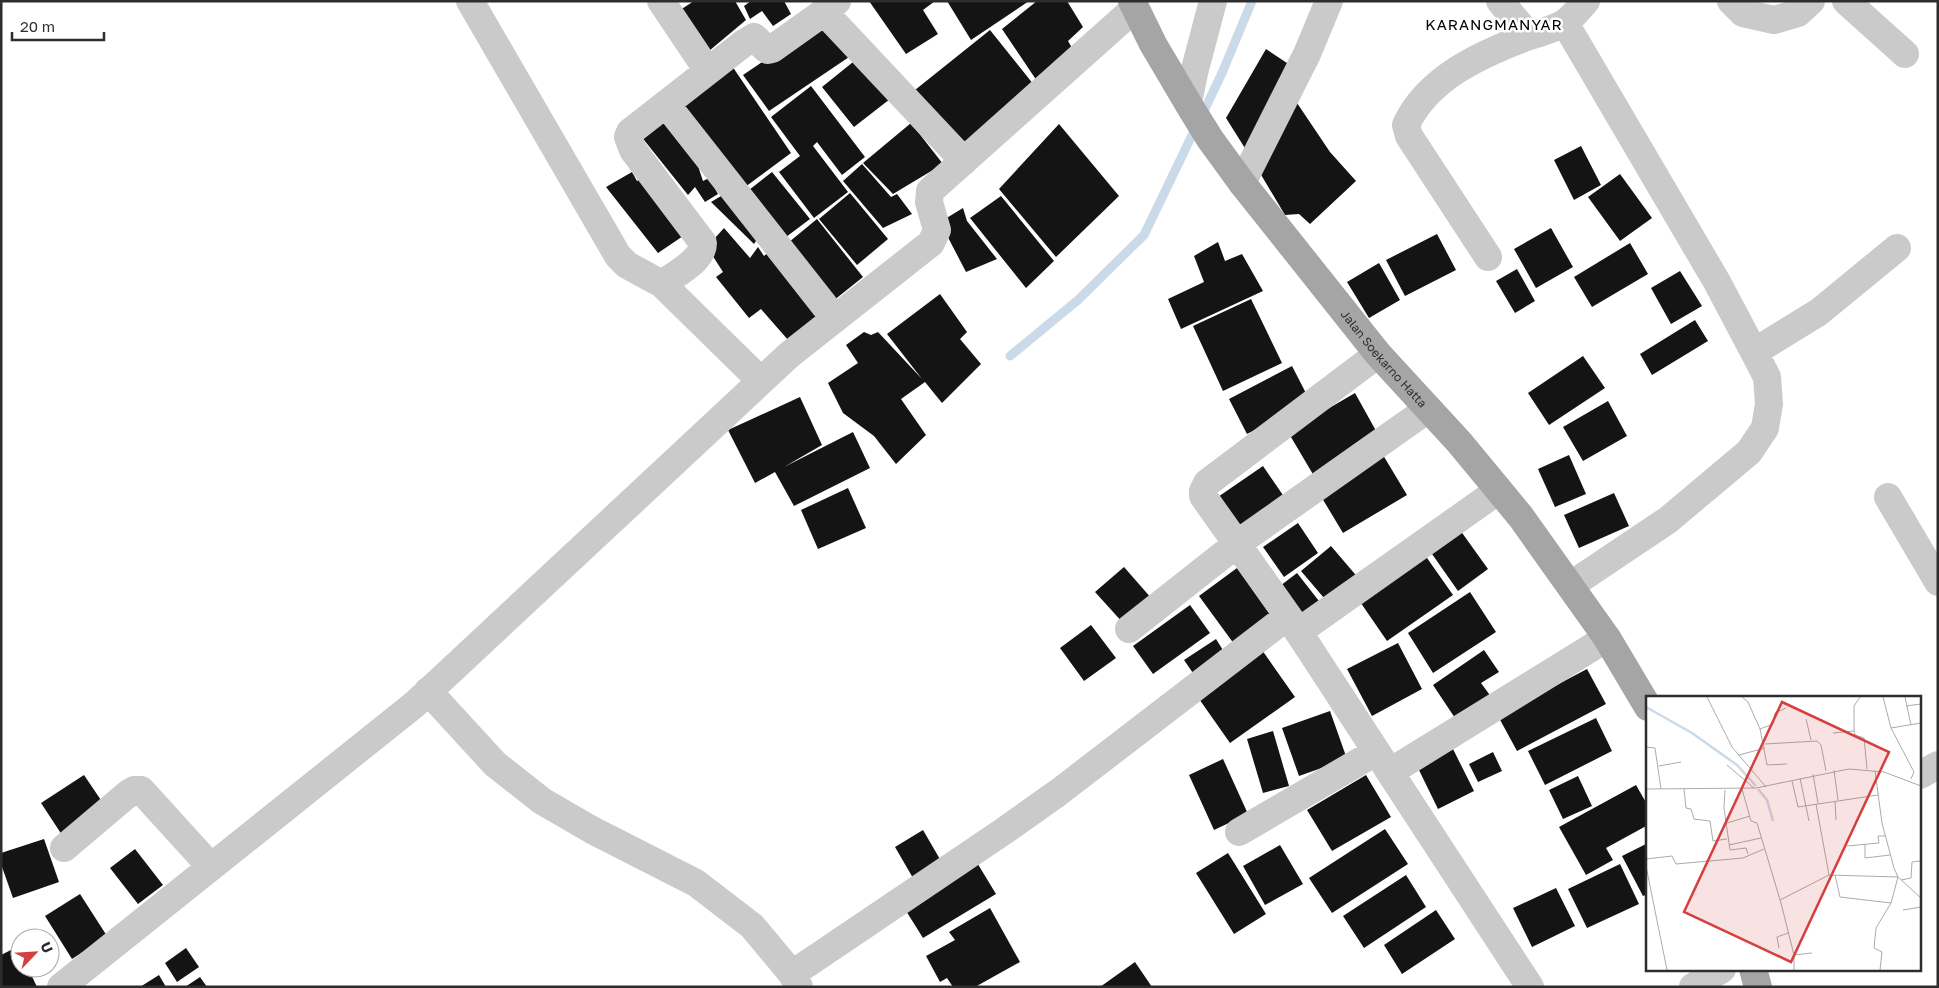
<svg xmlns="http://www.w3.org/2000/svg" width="1939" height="988" viewBox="0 0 1939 988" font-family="'Golos Text',sans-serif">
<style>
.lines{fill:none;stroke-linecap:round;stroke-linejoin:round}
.stream{stroke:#cadae8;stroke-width:9}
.building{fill:#141414}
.minor{stroke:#cacaca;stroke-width:28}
.primary{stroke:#a5a5a5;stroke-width:28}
.labels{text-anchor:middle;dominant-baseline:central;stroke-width:5;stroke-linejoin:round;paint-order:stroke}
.street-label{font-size:12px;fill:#2d2d2d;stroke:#fff}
.quarter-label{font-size:15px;letter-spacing:1px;fill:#000;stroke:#fff}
.inset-river{fill:none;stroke:#cadae8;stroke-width:2.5}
.inset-road{fill:none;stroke:#ababab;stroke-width:1}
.view{fill:#d4403f;fill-opacity:0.15;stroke:#d4403f;stroke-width:2.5}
.inset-edge{fill:none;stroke:#2d2d2d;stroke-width:2.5}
</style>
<rect width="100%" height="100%" fill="#fff"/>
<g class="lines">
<path class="stream" d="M1202 115 1222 73 1252 1
M1010 356 1078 300 1144 235 1196 127"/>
</g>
<path class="building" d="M694 1H735L746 20 703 56 677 12Z
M751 1H784L791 14 773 26 762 11 750 19 744 6Z
M869 1H935L923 10 938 34 906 54Z
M947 1H1029L971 40Z
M1037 1H1067L1083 27 1068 41 1075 53 1039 84 1002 29Z
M828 17 855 53 769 111 743 75Z
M990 30 1034 85 963 152 910 94Z
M1266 49 1290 65 1248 153 1226 118Z
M858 58 890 99 854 127 822 87Z
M728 60 791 153 741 190 674 105Z
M811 86 865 157 842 175 817 142 813 146 848 192 814 218 779 172 800 156 771 117Z
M1293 97 1330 152 1356 181 1310 224 1299 214 1285 215 1257 168Z
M666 116 697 163 703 181 709 178 718 194 705 202 695 187 688 195 640 135Z
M911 123 943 164 893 194 863 163Z
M1059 124 1119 196 1056 257 999 189Z
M1581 146 1601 185 1574 200 1554 160Z
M862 164 891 197 897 194 912 214 883 228 843 181Z
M632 172 637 181 648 174 689 232 658 253 606 187Z
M772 172 810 219 778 243 761 233 754 244 711 202 726 193 735 201Z
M1620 174 1652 218 1620 241 1588 197Z
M850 193 888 239 857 265 819 219Z
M1001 196 1054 261 1026 288 970 218Z
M963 208 967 221 997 259 966 272 940 222Z
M817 219 863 277 828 305 783 247Z
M724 228 750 258 758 247 764 256 771 250 820 313 789 341 761 309 749 318 716 277 723 272 707 247Z
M1551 228 1573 267 1536 288 1514 249Z
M1437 234 1456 270 1405 296 1386 260Z
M1218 242 1225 261 1242 254 1263 291 1181 329 1168 299 1204 282 1194 256Z
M1630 243 1648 274 1592 307 1574 277Z
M1379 263 1400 300 1369 318 1347 282Z
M1517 269 1535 301 1515 313 1496 281Z
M1680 271 1702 306 1671 324 1651 288Z
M940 294 967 332 960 339 981 364 942 403 925 382 901 399 926 435 896 464 874 436 843 413 828 383 858 363 846 345 864 332 871 335 878 332 922 379 887 334Z
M1251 299 1282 363 1223 391 1193 326Z
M1695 320 1708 341 1652 375 1640 354Z
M1583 356 1605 388 1549 425 1528 393Z
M1292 366 1310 401 1247 434 1229 399Z
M1355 393 1380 438 1314 476 1288 432Z
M800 397 822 445 784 467 853 432 870 468 794 506 775 472 755 483 728 430Z
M1608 401 1627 436 1583 461 1563 427Z
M1383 455 1407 495 1343 533 1319 493Z
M1569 455 1586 494 1555 507 1538 469Z
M1263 466 1287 501 1239 534 1215 499Z
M848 488 866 528 818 549 801 510Z
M1614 493 1629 526 1579 548 1564 515Z
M1298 523 1318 553 1284 577 1263 547Z
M1455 523 1488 569 1458 591 1425 544Z
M1331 546 1360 580 1330 605 1301 571Z
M1420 548 1453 595 1387 641 1354 593Z
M1124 567 1152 599 1124 624 1095 592Z
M1237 568 1275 621 1237 648 1199 596Z
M1297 573 1326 610 1305 626 1276 589Z
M1470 592 1496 632 1433 673 1408 633Z
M1190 605 1210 633 1153 674 1133 646Z
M1091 625 1116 658 1084 681 1060 648Z
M1216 639 1226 655 1195 676 1184 660Z
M1398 643 1422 689 1372 716 1347 669Z
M1262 650 1295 697 1230 743 1197 696Z
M1484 650 1499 672 1481 683 1492 698 1457 721 1433 685Z
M1587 669 1606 704 1517 751 1498 716Z
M1330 711 1347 759 1299 776 1282 728Z
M1596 718 1612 751 1545 785 1528 751Z
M1273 731 1289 786 1263 793 1247 739Z
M1453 749 1474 791 1438 809 1417 766Z
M1493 752 1502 771 1478 782 1469 764Z
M1223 759 1248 814 1214 830 1189 775Z
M84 775 107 809 64 838 41 803Z
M1366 775 1391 817 1332 851 1307 810Z
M1578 776 1592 806 1563 819 1549 790Z
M1636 785 1648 806V825L1606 848 1613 860 1586 875 1559 827Z
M1385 829 1408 864 1332 913 1309 878Z
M923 830 941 861 913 878 895 847Z
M44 839 59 882 13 898 1 864V853Z
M1648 843V894L1643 896 1622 856Z
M1280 845 1303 884 1265 905 1243 866Z
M135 849 163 885 138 904 110 868Z
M1228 853 1266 914 1234 934 1196 873Z
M976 861 996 894 923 938 903 906Z
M1620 864 1639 904 1587 928 1568 889Z
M1406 875 1426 907 1364 948 1343 916Z
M1556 888 1575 926 1532 947 1513 908Z
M80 894 107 936 72 959 45 916Z
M990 908 1020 962 975 987H953L947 978 940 982 926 956 955 940 949 932Z
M1436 910 1455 939 1402 974 1384 945Z
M17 947 20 952V968H28L37 987 1 986V955Z
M186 948 199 967 177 982 165 963Z
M1135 962 1152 987H1100Z
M159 975 166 987H140Z
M200 977 207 987H185Z"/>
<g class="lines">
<path class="minor" d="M470 1 618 256 627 265 662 284 761 381
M661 1 708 71
M1500 1 1529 36
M1731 1 1743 13 1774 20 1798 13 1811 1
M1846 1 1905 54
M824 12 964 161
M1565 23 1717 282 1754 352 1767 377 1769 404 1765 428 1749 452 1668 520 1571 585
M1188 103 1194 73 1213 1
M666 104 835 319
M1242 183 1307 54 1329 1
M1488 257 1409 136 1406 125C1427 79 1479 55 1524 38 1537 33 1553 30 1564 23 1572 18 1580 8 1586 1
M662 284C675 274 703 261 703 243L633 150 628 137 630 132 744 43 754 37C760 41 762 47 768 50L772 49 824 12 837 1
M1754 352 1819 312 1897 248
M1378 354 1207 483 1203 491V496L1288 616 1530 987
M1888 497 1938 582
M1129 629 1238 543 1428 409
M1298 632 1499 490
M428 691 495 764 542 801 592 830 696 883 752 926 792 974 799 987
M1390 772 1607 638
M1920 775 1938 765
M1239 832 1376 752
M64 848 129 793 134 790H141L211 867
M792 974 1004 831 1059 792 1288 616
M61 987 415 704 789 355 931 243 937 230 929 202 930 191 1135 8
M1693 987 1722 969"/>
<g class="primary">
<path id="s1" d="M1132 1 1153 44 1192 110 1210 139 1242 183 1378 354 1459 442 1521 517 1607 638 1648 707"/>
<path d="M1753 969 1758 987"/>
</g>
</g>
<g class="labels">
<g class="street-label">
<text stroke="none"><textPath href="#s1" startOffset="439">Jalan Soekarno Hatta</textPath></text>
</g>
<g class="quarter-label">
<text x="1494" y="24">KARANGMANYAR</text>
</g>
</g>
<g transform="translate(1646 696)">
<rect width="275" height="275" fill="#fff"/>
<path class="inset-river" d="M0 11 46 37 91 69 110 90M112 93 121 104 127 125"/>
<path class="inset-road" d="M61 1 86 51 120 91M96 1 102 6 114 33 121 69 141 68M237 1 245 32 268 76 265 83M259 1 265 29M260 10 275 8M160 23 165 44M245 32 275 27M114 33 127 28 129 17 140 12M208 35 209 39 218 42 221 73M187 37 208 35V10L214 1M119 48 171 45 175 49 180 75M0 51 9 52 15 93M93 59 119 52M81 69 108 92M13 70 35 66M188 74 192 104M229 75 236 127 248 172 252 181 275 202M167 78 172 107M154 82 163 125M146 85 152 111 232 99M0 93 110 92 203 73 238 76 275 90M38 93 40 112 45 113 48 123 64 125 67 145 81 143M96 93 105 125 111 127 135 207 148 259V274M79 94 78 112 84 154 100 152 102 158M189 105 190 124M170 108 183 179M81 127 104 120M219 148V162L244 159M83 149 115 142M201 150 233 147 232 140H239M0 163 26 160 30 168 97 162 118 153M0 170 21 274M189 179 194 201 245 207M255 184 265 182 266 166 274 165M134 204 183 179 252 181 245 207 230 232 228 252 236 256 234 274M257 214 275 211M133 252 131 241 142 237M148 259 166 257"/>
<path class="view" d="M136 6 243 56 145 266 38 216Z"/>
<rect width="275" height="275" class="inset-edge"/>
</g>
<rect width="1939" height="988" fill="none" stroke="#2d2d2d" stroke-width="5"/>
<g transform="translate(35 953) rotate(65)"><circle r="24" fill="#ffffff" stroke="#ababab"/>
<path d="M0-4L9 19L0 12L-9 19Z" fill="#d4403f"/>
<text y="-8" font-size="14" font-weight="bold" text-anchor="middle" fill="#2d2d2d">U</text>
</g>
<path d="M12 32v8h92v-8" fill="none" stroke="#2d2d2d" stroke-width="2.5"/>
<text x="20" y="32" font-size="15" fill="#2d2d2d" stroke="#ffffff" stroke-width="4" paint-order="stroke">20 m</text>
</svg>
